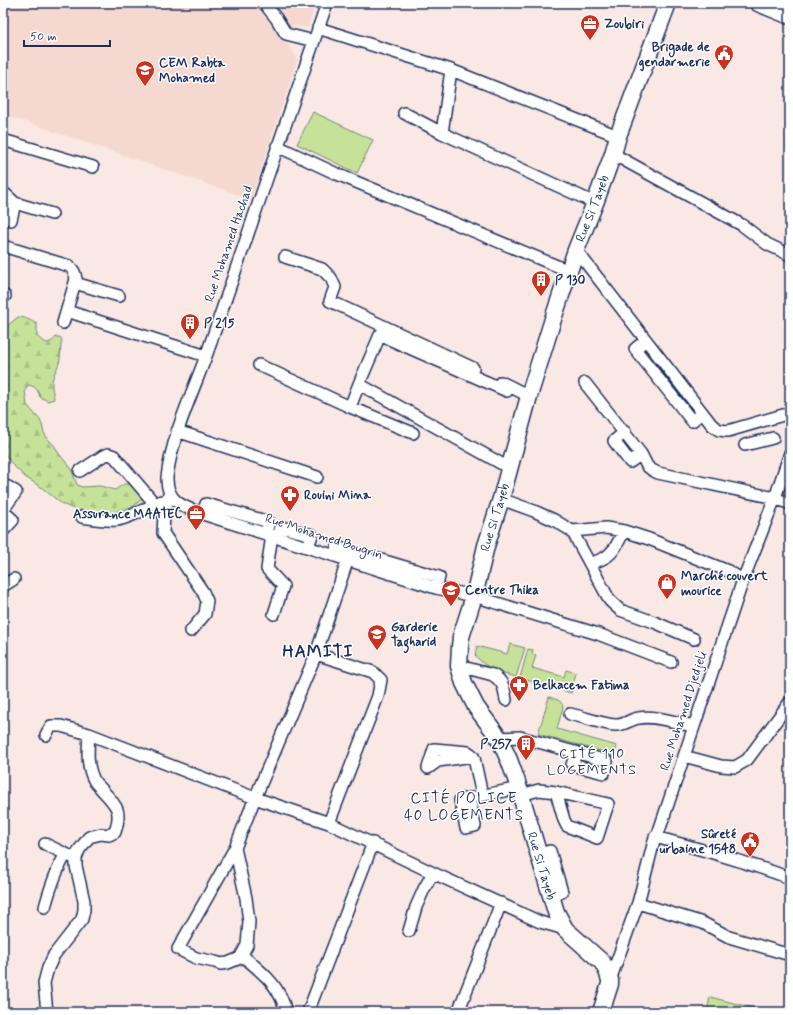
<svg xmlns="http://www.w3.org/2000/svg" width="793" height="1015" viewBox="0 0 793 1015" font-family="Mynerve,sans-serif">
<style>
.built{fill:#f5d8cf}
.forest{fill:url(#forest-firs);stroke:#70887c}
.garden{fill:#c6e299;stroke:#70887c}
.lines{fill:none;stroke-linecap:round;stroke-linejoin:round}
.minor-casing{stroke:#1b2f5e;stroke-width:14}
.secondary-casing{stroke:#1b2f5e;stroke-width:19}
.minor{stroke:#fff;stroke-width:11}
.secondary{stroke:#fff;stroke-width:16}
.labels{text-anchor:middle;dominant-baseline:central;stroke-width:3;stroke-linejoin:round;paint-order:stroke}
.poi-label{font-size:13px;font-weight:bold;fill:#1b2f5e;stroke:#fff;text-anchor:start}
.street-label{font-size:13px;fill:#1b2f5e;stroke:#fff}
.neighbourhood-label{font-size:14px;letter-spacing:1px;fill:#1b2f5e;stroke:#fff}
.quarter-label{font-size:15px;letter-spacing:1px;fill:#1b2f5e;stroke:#fff}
.district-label{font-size:17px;font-weight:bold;letter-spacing:1px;fill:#1b2f5e;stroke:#fff}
</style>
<defs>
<pattern id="forest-firs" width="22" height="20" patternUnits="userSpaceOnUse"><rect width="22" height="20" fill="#c6e299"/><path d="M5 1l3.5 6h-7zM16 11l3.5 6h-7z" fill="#aac286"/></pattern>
</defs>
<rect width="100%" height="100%" fill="#f9e8e3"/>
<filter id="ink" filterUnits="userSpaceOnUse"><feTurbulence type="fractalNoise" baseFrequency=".025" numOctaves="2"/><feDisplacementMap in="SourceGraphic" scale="8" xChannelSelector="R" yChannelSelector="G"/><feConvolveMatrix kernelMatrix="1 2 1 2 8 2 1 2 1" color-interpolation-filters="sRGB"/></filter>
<g filter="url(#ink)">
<path class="built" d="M3 3H316L307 28 294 25 281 39 290 47 297 60 251 199 3 114Z"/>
<path class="forest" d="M18 317C25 317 31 321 37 324V336C44 343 49 346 56 337H60L62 340C60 347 61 353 60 359 59 367 52 375 52 383 51 388 54 393 54 399L48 401 40 397C38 391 36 386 28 385L25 391 27 405 40 420 42 425 44 433 48 439 54 445 59 454 71 468 77 485 82 487 100 486 111 489 115 490 124 484H130L135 487 143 498 134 506 112 513 107 516 83 513 62 504 41 487 25 477 12 464 3 451V326H7Z"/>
<path class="garden" d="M313 112 373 140 357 173 297 144Z
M510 644 525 648 516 677C500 673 486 669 475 655L477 646 507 654Z
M528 649 533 650 532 654 536 655 532 668 564 677 566 670 576 673 571 693 520 678Z
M549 697C555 699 562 700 563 707L557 729 617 746 615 755 538 734Z
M710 997 761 1010V1012H707Z"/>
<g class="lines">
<g class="minor-casing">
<path id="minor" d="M264 3 276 18 286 34 314 41
M327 3C288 115 250 227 212 339 197 385 173 429 167 477 166 502 184 507 203 514L436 588 474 596 598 634 671 662
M318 28 451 70 618 136
M404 113 442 133 595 203
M442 133 451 70
M3 140 93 167
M277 146 337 174 569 271
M613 154 742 225 767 244 790 255
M3 192 15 203
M11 220 15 203 52 214
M3 246 69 266C74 270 75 273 76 279L63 323
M576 250 712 425 719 430 728 431 790 413
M285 257 322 269 331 278 335 287 330 301 473 368
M75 283 119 296
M3 295 5 296
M67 311 206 356
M646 340 635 349 692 421 702 413
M259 365 350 407 413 433
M501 382 529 396
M585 383 641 454 647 466 652 470 658 473 775 498 790 504
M507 391 380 335 359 384 509 468
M350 407 359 384
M177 431 317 477
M625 432 614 441 630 462 641 454
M745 445 773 438
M80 471 103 456 108 454 114 456 155 504
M3 492 8 487 16 492 3 510
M168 497 164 515 163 533 203 592 207 601 205 614 191 631
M501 499 534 511 554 520 572 531 606 528 624 531 649 539 728 571 743 580
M3 511 13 520 3 531
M203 514 206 504 269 522 266 533
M82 517C94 519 105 521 117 520 131 518 148 507 161 501
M572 531 610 601 620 610 654 622 694 639
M272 535 267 569 283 586 274 614
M278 537 281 527 312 535 308 547
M335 555 337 547 368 557 365 565
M590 564C594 562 598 561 602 559 614 554 618 542 624 531
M376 568 378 559 439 577 436 588
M3 586 14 579
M316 654 373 672 381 680 378 696 329 823
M459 666 493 675C504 682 504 689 506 700
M570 714C584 717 602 724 615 725 624 726 630 719 639 718 655 715 677 723 694 726
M46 735 48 731 51 726H61L89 734 255 798 329 823 433 873 540 922 565 929
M499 738 520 737 607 761 604 773 572 765 576 752
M473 756 438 761 428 768 434 749 468 752 471 754 474 758 482 795
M684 756 721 766 735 767 747 760 790 702
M521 795 539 790 556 792 564 820 567 826 597 838 608 804 556 792
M469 798 475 826 466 828 460 800 519 788
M655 837C701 849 746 862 790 878
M45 844 72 857
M235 848 178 949 196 958 215 962 221 964 228 963 240 958 247 945 249 922 246 898 235 848 255 798 316 654 348 559
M538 855 550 851 562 892 550 895
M638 903 703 923 729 937 790 955
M45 907C50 889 56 870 66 854
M409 931 416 907 424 889 433 873
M242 955C254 966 272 979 279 994 283 1000 284 1006 286 1012
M610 980 638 903 655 837 658 834 743 580 775 498 790 453
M47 1012 44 983 48 968 54 955 82 919 84 910V901L76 866V858L79 850 89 837 101 834 109 835 115 832C122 811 117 806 103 791 101 788 97 785 95 782 86 767 88 750 89 734
M308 1012 373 843
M458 1012 501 903"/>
</g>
<g class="secondary-casing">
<g id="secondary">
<path d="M758 3 790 16"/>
<path id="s1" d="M601 1012 610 984V980L607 971 602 962 565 929 556 912 516 779 509 760 499 738 476 707 464 683 459 666 460 647 461 637 474 596 486 546 501 499 529 396 553 319 576 250 595 203 613 154 618 136 668 3"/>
</g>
</g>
<use href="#minor" class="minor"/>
<use href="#secondary" class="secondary"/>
</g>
</g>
<defs>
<g id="office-pin" transform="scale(1)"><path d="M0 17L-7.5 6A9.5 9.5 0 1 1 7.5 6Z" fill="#c8321e" stroke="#fff"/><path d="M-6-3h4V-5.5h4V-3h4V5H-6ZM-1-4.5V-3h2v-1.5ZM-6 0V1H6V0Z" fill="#fff"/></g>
<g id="civic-pin" transform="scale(1)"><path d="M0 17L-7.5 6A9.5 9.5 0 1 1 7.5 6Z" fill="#c8321e" stroke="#fff"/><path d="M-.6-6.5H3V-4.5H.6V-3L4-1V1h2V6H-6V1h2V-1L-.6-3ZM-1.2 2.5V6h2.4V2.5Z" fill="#fff"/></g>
<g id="school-pin" transform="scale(1)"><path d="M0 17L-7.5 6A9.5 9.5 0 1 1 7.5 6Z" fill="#c8321e" stroke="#fff"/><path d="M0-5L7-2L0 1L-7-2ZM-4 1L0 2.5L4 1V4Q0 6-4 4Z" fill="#fff"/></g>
<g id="building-pin" transform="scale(1)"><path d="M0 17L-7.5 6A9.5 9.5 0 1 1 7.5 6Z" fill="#c8321e" stroke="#fff"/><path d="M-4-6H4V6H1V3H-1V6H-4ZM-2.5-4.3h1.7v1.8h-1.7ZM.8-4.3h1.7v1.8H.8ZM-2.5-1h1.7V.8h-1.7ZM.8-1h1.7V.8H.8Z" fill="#fff"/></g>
<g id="pharmacy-pin" transform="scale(1)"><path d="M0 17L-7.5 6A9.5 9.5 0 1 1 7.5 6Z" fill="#c8321e" stroke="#fff"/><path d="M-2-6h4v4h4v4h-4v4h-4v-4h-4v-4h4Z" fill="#fff"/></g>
<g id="shop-pin" transform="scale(1)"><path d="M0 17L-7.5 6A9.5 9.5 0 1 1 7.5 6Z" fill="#c8321e" stroke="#fff"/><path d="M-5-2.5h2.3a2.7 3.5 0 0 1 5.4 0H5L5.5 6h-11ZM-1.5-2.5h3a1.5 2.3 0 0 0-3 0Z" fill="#fff"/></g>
</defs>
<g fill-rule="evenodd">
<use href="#office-pin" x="590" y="24"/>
<use href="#civic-pin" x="724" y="54"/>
<use href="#school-pin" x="145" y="70"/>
<use href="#building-pin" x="541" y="280"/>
<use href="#building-pin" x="190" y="323"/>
<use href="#pharmacy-pin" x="290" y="495"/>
<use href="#office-pin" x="196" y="514"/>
<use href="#shop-pin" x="667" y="583"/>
<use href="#school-pin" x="451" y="590"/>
<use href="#school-pin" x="377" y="634"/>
<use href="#pharmacy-pin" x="519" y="685"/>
<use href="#building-pin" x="526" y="744"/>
<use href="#civic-pin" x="750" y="841"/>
</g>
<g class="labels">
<g class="poi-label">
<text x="604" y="24">Zoubiri</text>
<text x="710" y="47" text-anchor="end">Brigade de<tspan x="710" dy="15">gendarmerie</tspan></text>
<text x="159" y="63">CEM Rabta<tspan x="159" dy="15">Mohamed</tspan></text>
<text x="555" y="280">P 130</text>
<text x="204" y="323">P 215</text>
<text x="304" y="495">Rouini Mina</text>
<text x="182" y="514" text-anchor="end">Assurance MAATEC</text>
<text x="681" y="576">Marché couvert<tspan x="681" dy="15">mourice</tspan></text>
<text x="465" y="590">Centre Thika</text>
<text x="391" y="627">Garderie<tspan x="391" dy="15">Tagharid</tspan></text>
<text x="533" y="685">Belkacem Fatima</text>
<text x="512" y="744" text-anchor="end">P 257</text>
<text x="736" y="834" text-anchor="end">Sûreté<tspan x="736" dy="15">urbaine 1548</tspan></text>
</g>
<g class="street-label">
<text stroke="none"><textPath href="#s1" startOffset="866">Rue Si Tayeb</textPath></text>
<text transform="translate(229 244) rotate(-71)">Rue Mohamed Hachad</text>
<text stroke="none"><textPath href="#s1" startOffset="542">Rue Si Tayeb</textPath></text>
<text transform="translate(324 537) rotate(18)">Rue Mohamed Bougrin</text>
<text transform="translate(684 711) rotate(-72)">Rue Mohamed Djedjeli</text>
<text transform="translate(541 866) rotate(73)">Rue Si Tayeb</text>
</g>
<g class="neighbourhood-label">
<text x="592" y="754">CITÉ 110<tspan x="592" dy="16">LOGEMENTS</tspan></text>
</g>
<g class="quarter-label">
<text x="464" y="799">CITÉ POLICE<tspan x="464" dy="17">40 LOGEMENTS</tspan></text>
</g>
<g class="district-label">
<text x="318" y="652">HAMITI</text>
</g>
</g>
<rect width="793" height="1015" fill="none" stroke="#fff" stroke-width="16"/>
<rect x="8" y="8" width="777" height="999" fill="none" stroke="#1b2f5e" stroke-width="1.5" filter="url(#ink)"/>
<path d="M24 40v6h86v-6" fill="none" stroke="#1b2f5e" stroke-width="2"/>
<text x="30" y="40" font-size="12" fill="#1b2f5e" stroke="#ffffff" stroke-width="3" paint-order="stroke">50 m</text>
</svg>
